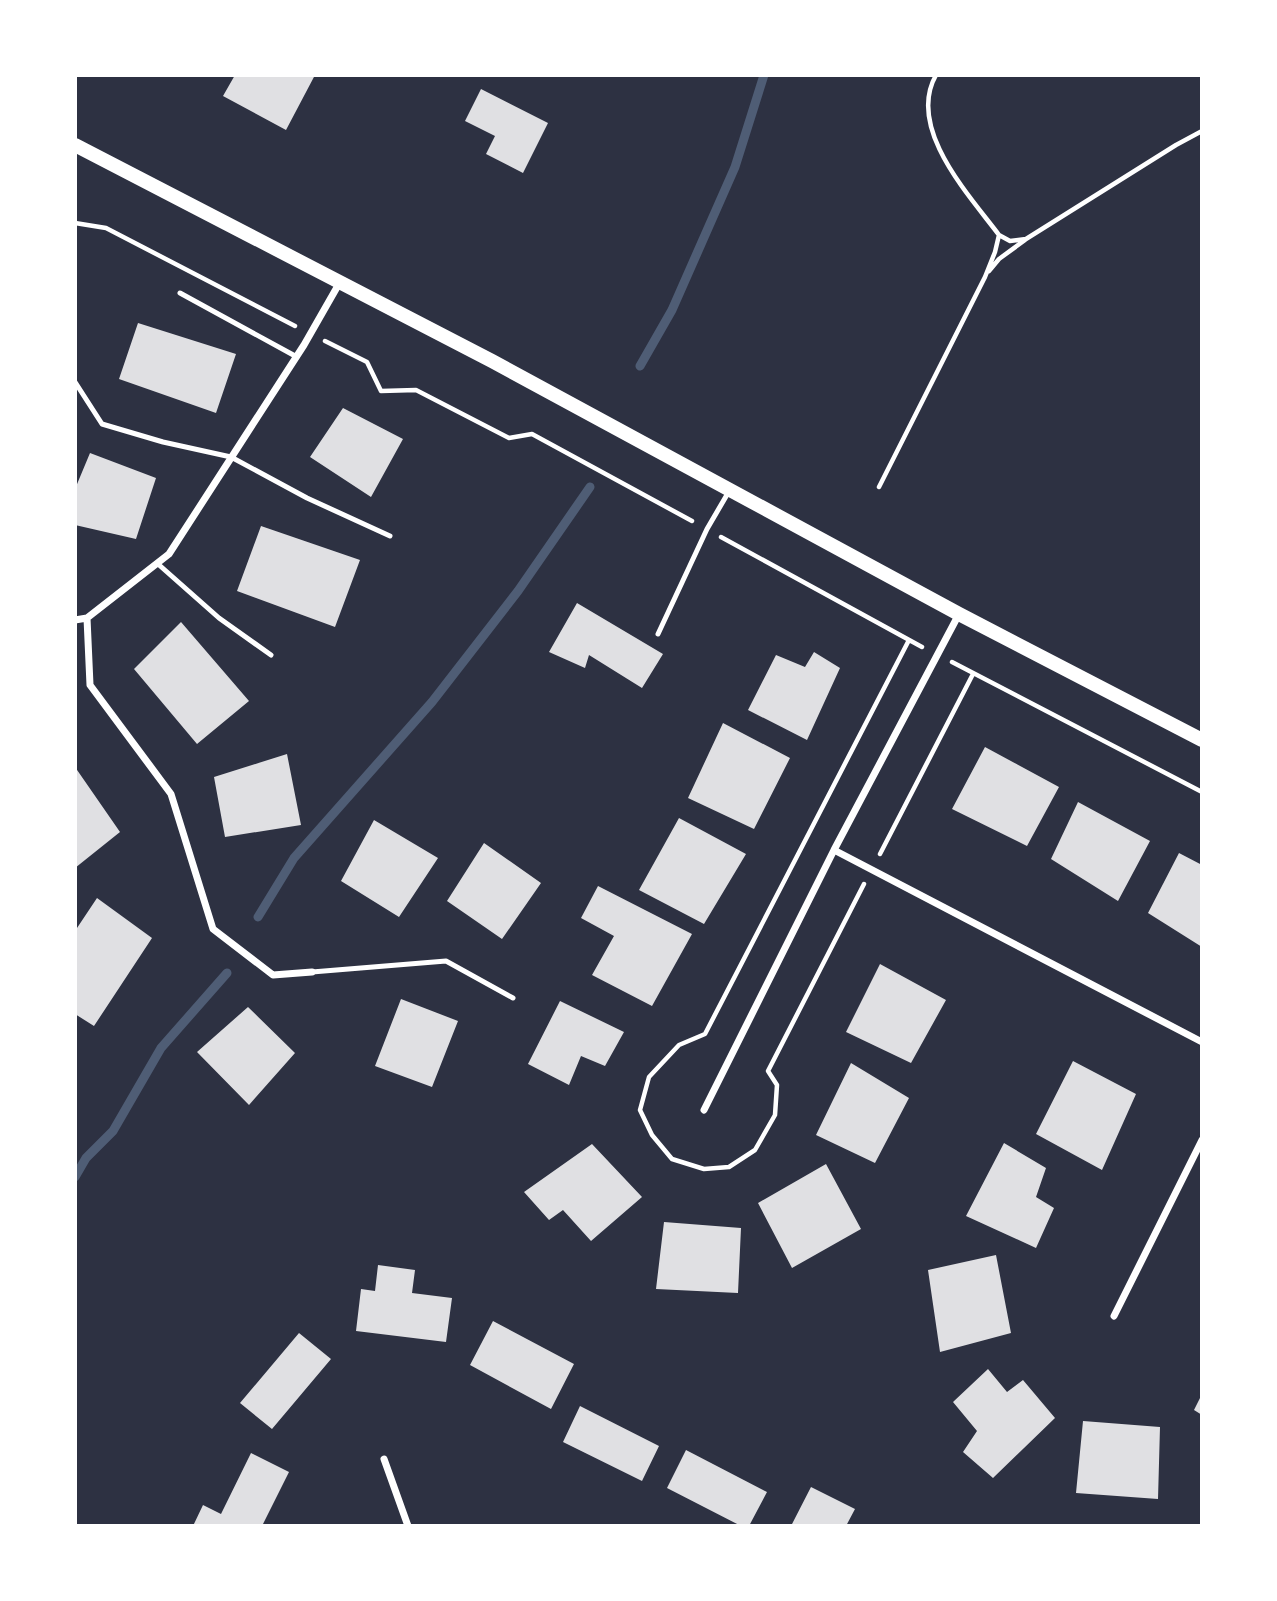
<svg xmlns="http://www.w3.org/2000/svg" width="1277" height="1601" viewBox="0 0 1277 1601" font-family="Lato,sans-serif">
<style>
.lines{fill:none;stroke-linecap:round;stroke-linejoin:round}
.stream{stroke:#4f5d75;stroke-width:9}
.building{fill:#e0e0e3}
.path{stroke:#fff;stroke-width:4.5}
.service{stroke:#fff;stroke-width:5}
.minor{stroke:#fff;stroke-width:7}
.secondary{stroke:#fff;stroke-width:14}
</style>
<rect width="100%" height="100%" fill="#2d3142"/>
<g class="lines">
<path class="stream" d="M640 366 672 310 735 167 764 75
M258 917 294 858 432 702 518 591 590 487
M75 1177 86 1158 113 1131 161 1048 227 973"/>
</g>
<path class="building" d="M235 75H315L286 130 223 96Z
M481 89 548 123 523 173 486 154 495 136 465 121Z
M138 323 236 354 216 413 119 379Z
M343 408 403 439 371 497 310 457Z
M90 453 156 478 136 539 75 525V489Z
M261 526 360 560 335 627 237 591Z
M577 603 663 654 642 688 589 655 585 668 549 652Z
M181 622 249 701 197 744 134 669Z
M814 652 840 668 807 740 748 710 776 655 805 667Z
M723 723 790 758 754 829 688 798Z
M985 747 1059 787 1027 846 952 809Z
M287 754 301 825 225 837 214 777Z
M75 767 120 832 75 868Z
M1078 802 1150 841 1118 901 1051 859Z
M679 818 746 854 704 924 639 890Z
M374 820 438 858 399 917 341 881Z
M484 843 541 883 502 939 447 901Z
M1179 853 1202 865V947L1148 913Z
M598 886 692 934 652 1006 592 975 614 936 581 918Z
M97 898 152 938 94 1026 75 1014V931Z
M880 964 946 1000 911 1063 846 1032Z
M401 999 458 1021 432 1087 375 1066Z
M560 1001 624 1032 605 1066 581 1056 569 1085 528 1064Z
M248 1007 295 1053 249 1105 197 1052Z
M1073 1061 1136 1094 1102 1170 1036 1134Z
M851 1063 909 1098 875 1163 816 1135Z
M1004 1143 1046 1168 1036 1197 1054 1208 1036 1248 966 1216Z
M592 1144 642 1197 591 1241 563 1210 549 1220 524 1192Z
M826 1164 861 1229 792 1268 758 1203Z
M664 1222 741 1228 738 1293 656 1289Z
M996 1255 1011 1333 940 1352 928 1270Z
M378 1265 415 1270 412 1293 452 1298 446 1342 356 1331 361 1289 375 1291Z
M493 1321 574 1364 551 1409 470 1365Z
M299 1333 331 1359 272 1429 240 1403Z
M988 1369 1007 1392 1023 1380 1055 1418 993 1478 963 1452 977 1431 953 1402Z
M1202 1394V1415L1194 1410Z
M580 1406 659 1446 642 1481 563 1442Z
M1083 1421 1160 1427 1158 1499 1076 1493Z
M686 1450 767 1492 749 1526H741L667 1488Z
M251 1453 289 1472 262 1526H193L203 1505 221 1514Z
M811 1487 855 1509 846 1526H791Z"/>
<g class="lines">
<path class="path" d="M936 75C906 128 969 195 999 235L1010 241 1026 239 1176 145 1202 131
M75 223 106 228 295 326
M989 271 999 259 1025 240
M325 341 367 362 381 391 416 390 509 438 532 434 692 521
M879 487 985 277 995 252 999 235
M721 537 922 647
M952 662 1202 792
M880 854 973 674
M864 884 768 1071 777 1085 775 1115 755 1150 729 1167 704 1169 672 1159 652 1135 640 1110 649 1077 679 1045 705 1034 909 640"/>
<path class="service" d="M180 293 297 357
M75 382 102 424 163 442 231 457 307 498 390 536
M158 564 219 618 271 655
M658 634 707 529 728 493
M312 972 446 961 513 998"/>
<path class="minor" d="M87 618 90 685 171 794 213 929 273 975 312 972
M75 620 87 618 169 554 304 345 340 282
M834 850 1202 1042
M704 1110 834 850 959 614
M1114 1316 1202 1140
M384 1459 408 1526"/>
<path class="secondary" d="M75 145 492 361 959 614 1202 740"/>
</g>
<rect width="1277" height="1601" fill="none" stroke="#ffffff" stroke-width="154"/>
</svg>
